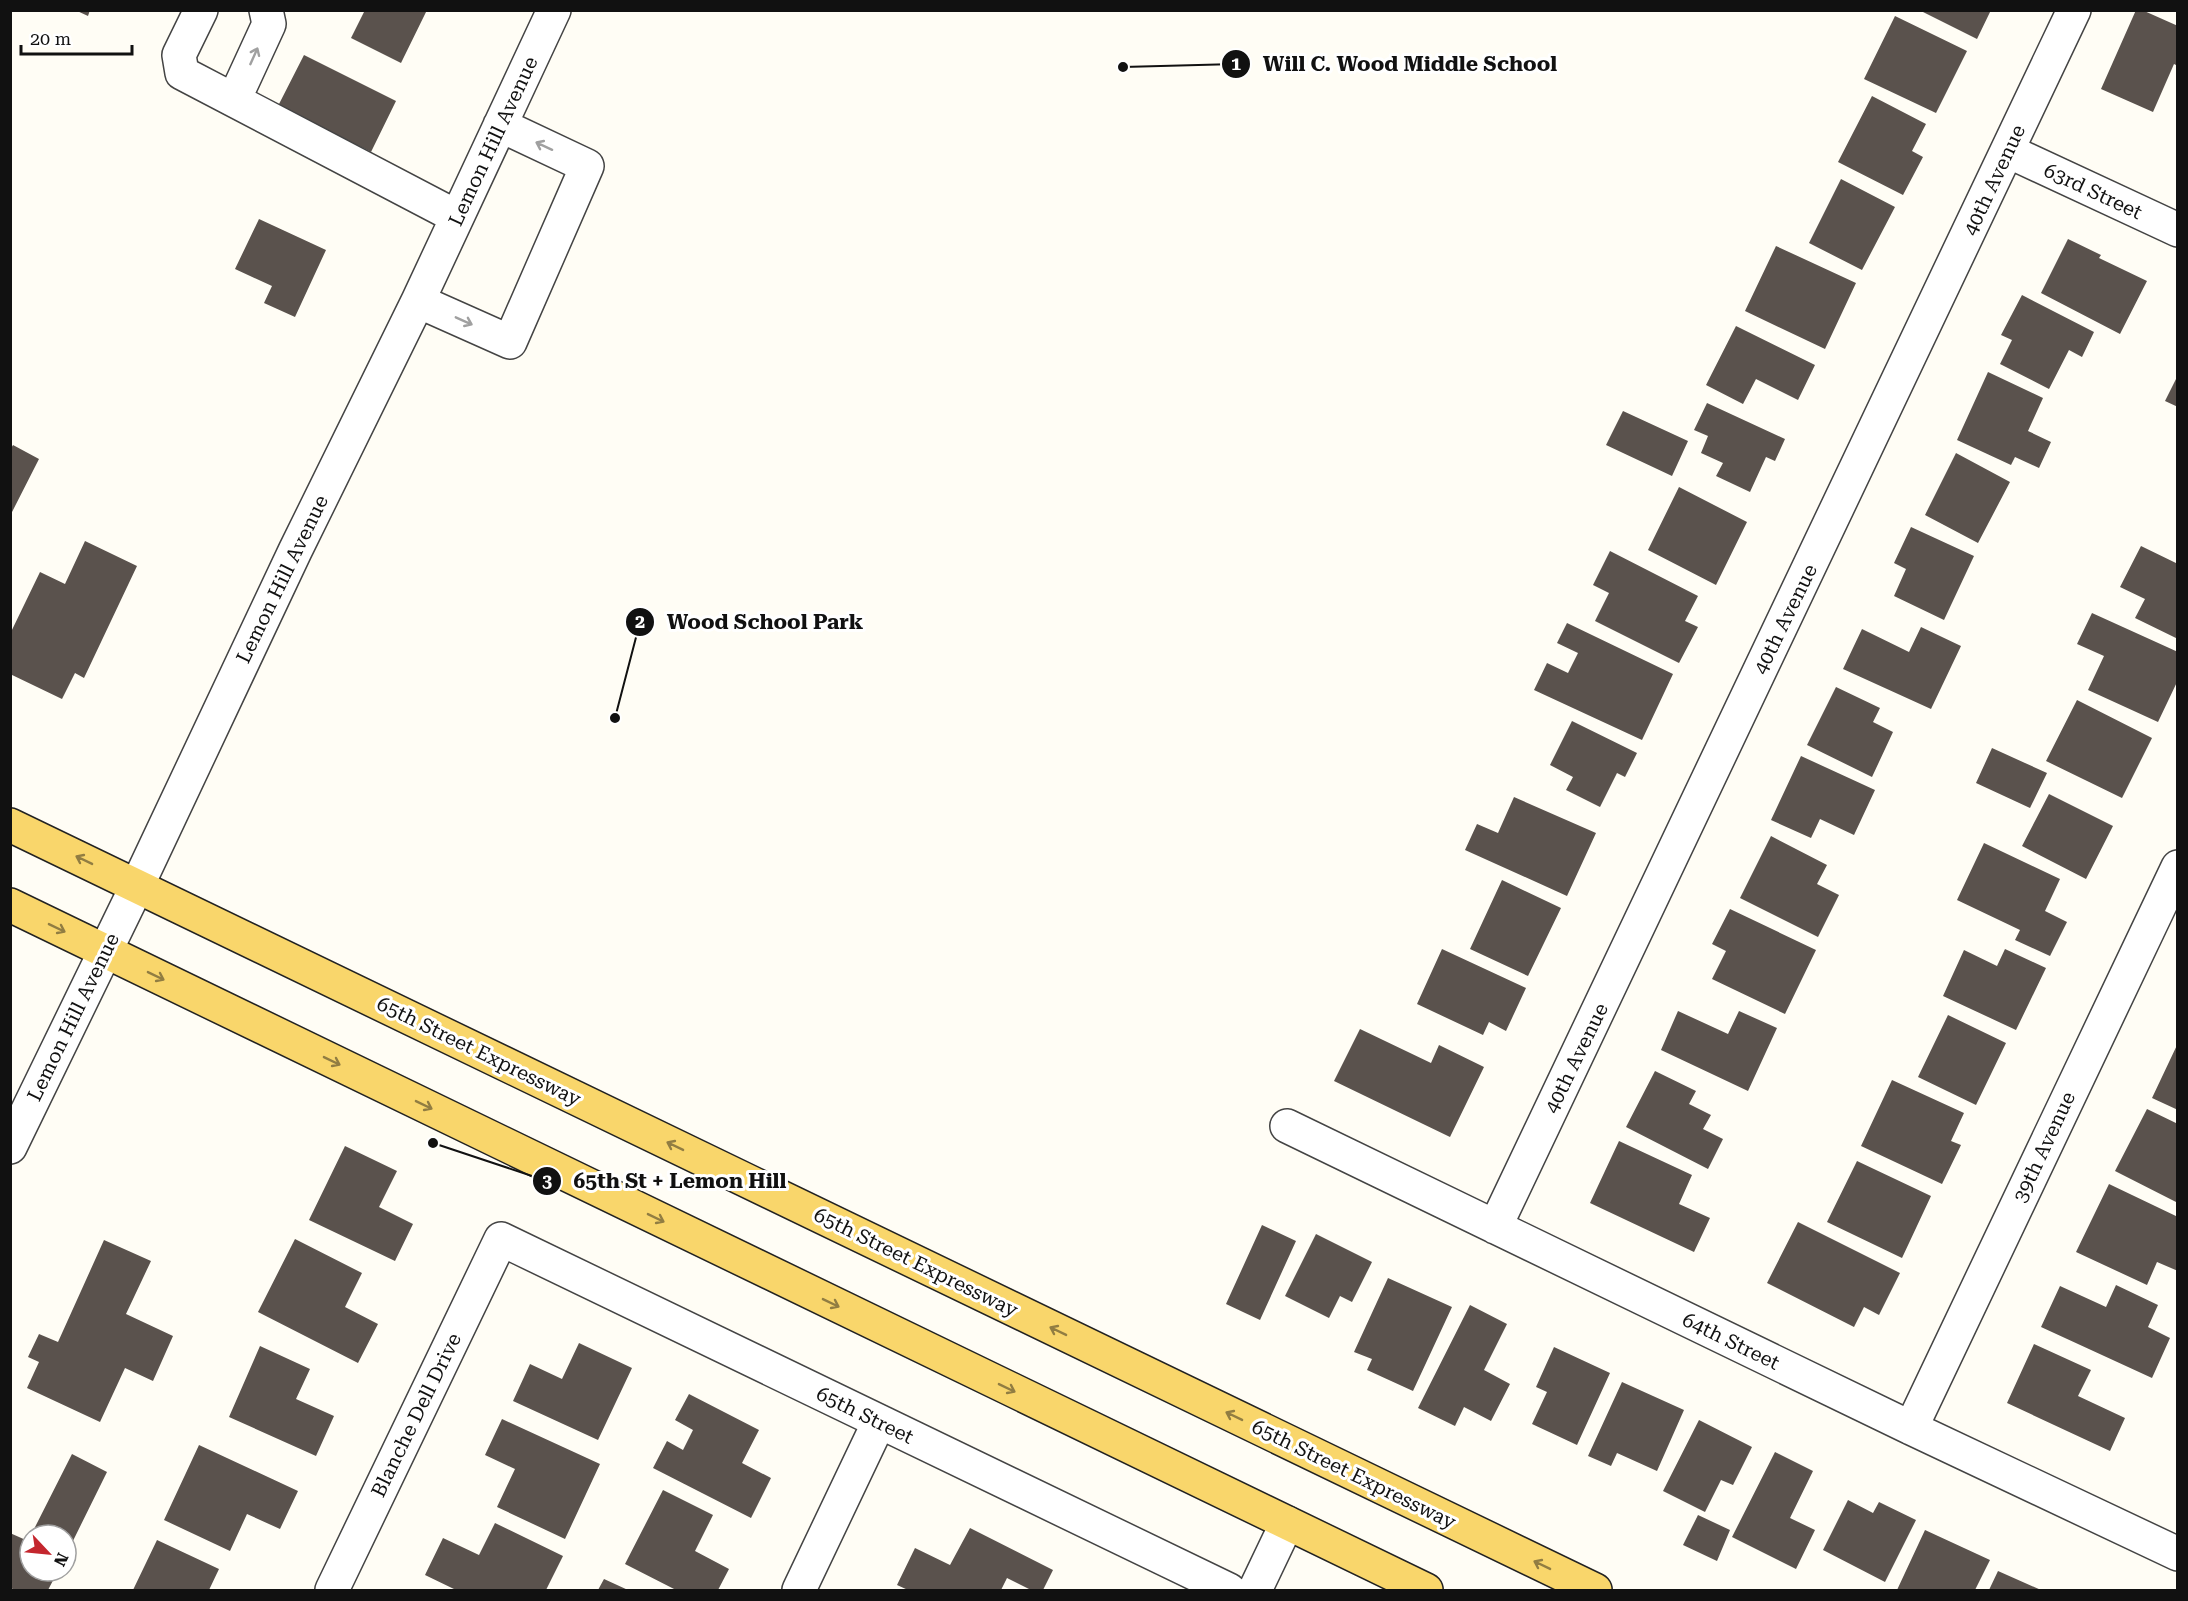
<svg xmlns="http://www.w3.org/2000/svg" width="2188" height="1601" viewBox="0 0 2188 1601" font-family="'Roboto Serif',serif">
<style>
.building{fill:#5a524d}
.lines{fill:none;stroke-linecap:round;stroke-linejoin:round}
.minor-casing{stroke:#444;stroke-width:36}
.major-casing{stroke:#222;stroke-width:36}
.minor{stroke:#fff;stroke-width:33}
.major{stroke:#f9d66b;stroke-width:33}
.oneway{stroke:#a0a0a0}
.oneway2{stroke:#917d42}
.labels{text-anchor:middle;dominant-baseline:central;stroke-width:6;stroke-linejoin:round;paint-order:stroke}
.street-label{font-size:20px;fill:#111;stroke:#fff}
.leader{fill:none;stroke:#111;stroke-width:2}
.callout-dot{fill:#111;stroke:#fff;stroke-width:2}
.mark-label{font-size:18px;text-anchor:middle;font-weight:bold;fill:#fff}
.callout-label{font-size:21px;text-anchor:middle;font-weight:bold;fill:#111;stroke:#fff;stroke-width:6;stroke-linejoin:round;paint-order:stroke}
</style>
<rect width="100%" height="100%" fill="#fffdf5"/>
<path class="building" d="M75 10H90L88 16Z
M365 10H427L401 63 351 38Z
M1919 10H1991L1977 39Z
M2136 10H2142L2178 26V66L2174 64 2153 112 2101 89Z
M1895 16 1967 51 1936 113 1864 79Z
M304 55 396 101 371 152 278 106Z
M1872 96 1926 124 1912 151 1923 157 1903 195 1838 162Z
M1841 179 1895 207 1862 270 1809 243Z
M259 219 326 250 295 317 264 303 272 286 235 269Z
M2068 239 2101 255 2099 258 2147 281 2120 334 2041 293Z
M1776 246 1856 283 1825 349 1745 311Z
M2022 295 2094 332 2082 357 2069 350 2049 389 2000 364 2012 340 2001 335Z
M1736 326 1815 365 1798 400 1756 379 1743 404 1706 385Z
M1988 372 2043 398 2028 431 2051 442 2039 468 2015 457 2011 465 1957 440Z
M2178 375V407L2165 401Z
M1707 403 1785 439 1775 461 1766 457 1750 492 1716 476 1723 463 1701 453 1708 436 1694 430Z
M1623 411 1688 441 1672 476 1606 445Z
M13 445 39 459 10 516V450Z
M1956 453 2010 482 1978 543 1925 515Z
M1679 487 1747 522 1716 585 1648 550Z
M1911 527 1974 556 1944 620 1894 596 1906 569 1894 563Z
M85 541 137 566 84 678 75 673 62 699 10 674V634L40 572 65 584Z
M2141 546 2178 564V639L2135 618 2145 599 2120 587Z
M1610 551 1698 596 1685 621 1698 627 1679 663 1595 621 1609 593 1593 585Z
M2092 613 2178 652V680L2158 722 2088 690 2104 656 2077 644Z
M1567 623 1673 674 1642 740 1534 690 1547 663 1568 673 1578 653 1557 643Z
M1921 627 1961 646 1931 709 1843 669 1862 629 1909 652Z
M1836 687 1880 708 1873 722 1893 732 1872 777 1807 745Z
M2077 700 2152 738 2122 798 2046 761Z
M1572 721 1637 753 1625 777 1617 773 1600 807 1566 790 1573 777 1550 765Z
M1992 748 2047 773 2030 808 1976 783Z
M1801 756 1875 790 1854 835 1820 819 1811 838 1771 820Z
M2049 794 2113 826 2086 879 2022 846Z
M1514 797 1596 833 1567 896 1465 850 1477 824 1498 833Z
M1771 836 1827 865 1817 884 1839 895 1818 937 1740 898Z
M1984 843 2060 879 2045 911 2067 922 2050 956 2015 940 2020 930 1957 900Z
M1502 880 1561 908 1528 976 1470 949Z
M1730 909 1816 950 1785 1014 1712 979 1726 951 1712 944Z
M1442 949 1526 988 1506 1031 1489 1022 1483 1035 1417 1004Z
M2005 949 2046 968 2016 1030 1943 996 1964 950 1997 966Z
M1678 1011 1728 1034 1739 1011 1777 1028 1748 1091 1661 1050Z
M1948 1015 2006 1043 1976 1105 1918 1077Z
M1360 1029 1431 1063 1439 1045 1484 1067 1450 1137 1334 1081Z
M2178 1043V1110L2152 1098Z
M1655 1071 1696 1091 1689 1104 1711 1115 1703 1129 1723 1139 1708 1169 1626 1127Z
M1892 1080 1964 1113 1951 1141 1961 1145 1942 1184 1861 1146Z
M2147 1109 2178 1124V1203L2115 1171Z
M1619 1141 1692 1175 1679 1204 1710 1218 1694 1252 1590 1203Z
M345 1146 397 1171 379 1207 413 1224 395 1261 309 1220Z
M1857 1161 1931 1196 1902 1258 1827 1222Z
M2109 1184 2178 1217V1271L2157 1262 2147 1285 2076 1252Z
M1798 1222 1900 1273 1879 1315 1864 1307 1854 1327 1767 1283Z
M1262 1225 1296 1241 1260 1320 1226 1304Z
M1316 1234 1372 1262 1352 1302 1340 1296 1329 1318 1285 1296Z
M295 1239 362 1273 345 1307 378 1324 358 1363 258 1312Z
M104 1240 151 1261 126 1314 173 1336 153 1381 125 1368 100 1422 27 1388 39 1362 28 1357 39 1334 58 1342Z
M1388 1278 1452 1307 1413 1391 1367 1370 1372 1359 1354 1352Z
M2116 1285 2158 1305 2148 1327 2170 1338 2152 1378 2041 1327 2060 1286 2106 1307Z
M1470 1305 1507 1324 1484 1370 1510 1384 1491 1421 1464 1407 1455 1426 1418 1408Z
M579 1343 632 1368 598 1440 513 1401 530 1364 562 1379Z
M2034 1344 2091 1370 2078 1396 2125 1418 2110 1451 2007 1403Z
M260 1346 310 1369 296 1399 334 1416 316 1456 229 1417Z
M1554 1347 1610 1373 1577 1445 1532 1424 1547 1392 1536 1387Z
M1622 1382 1684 1410 1657 1471 1617 1453 1611 1466 1588 1456Z
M689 1394 759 1430 742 1463 771 1478 751 1518 653 1468 667 1441 683 1450 693 1430 675 1420Z
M502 1419 600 1464 565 1539 497 1507 515 1469 485 1455Z
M1699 1420 1752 1447 1733 1485 1721 1480 1705 1512 1663 1491Z
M199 1445 298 1491 280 1529 247 1514 230 1551 164 1520Z
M1775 1452 1813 1471 1790 1518 1815 1530 1796 1569 1732 1537Z
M72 1454 107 1472 66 1555V1535H31Z
M663 1490 713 1515 695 1551 729 1569 718 1590H676L625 1564Z
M1848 1500 1873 1513 1879 1502 1916 1520 1885 1582 1823 1550Z
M1698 1515 1730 1530 1717 1561 1683 1545Z
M495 1523 563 1556 546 1590H456L425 1575 443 1538 479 1555Z
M970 1528 1053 1570 1043 1590H1031L1007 1578 1001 1590H908L897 1585 915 1548 950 1565Z
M1925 1530 1990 1560 1975 1590H1897Z
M10 1533 28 1541 30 1537V1571H58L48 1590H16L10 1588Z
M157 1540 219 1569 209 1590H133Z
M1998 1571 2041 1590H1989Z
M604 1579 628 1590H598Z"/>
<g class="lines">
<g class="minor-casing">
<path id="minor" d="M201 10 179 55 182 73 457 217
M234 100 269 24 266 10
M2008 151 2178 230
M418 301 510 342 587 166 500 125
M1287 1126 1911 1428 2178 1554
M10 1147 137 886 295 551 418 301 554 10
M1495 1227 2074 10
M1911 1428 2178 867
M332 1590 501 1239 1229 1590
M799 1590 879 1422
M1255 1590 1287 1523"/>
</g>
<g class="major-casing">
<path id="major" d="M10 825 1595 1590
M10 905 1426 1590"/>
</g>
<use href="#minor" class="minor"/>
<use href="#major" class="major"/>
</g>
<defs><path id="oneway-shaft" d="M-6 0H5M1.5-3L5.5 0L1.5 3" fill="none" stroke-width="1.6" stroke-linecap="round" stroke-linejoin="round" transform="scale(1.5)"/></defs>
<g class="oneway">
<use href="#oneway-shaft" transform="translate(254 56) rotate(-66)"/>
<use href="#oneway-shaft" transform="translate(544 146) rotate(-155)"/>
<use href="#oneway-shaft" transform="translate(464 321) rotate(24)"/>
</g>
<g class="oneway2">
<use href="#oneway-shaft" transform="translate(84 860) rotate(-154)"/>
<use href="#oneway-shaft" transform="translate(57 928) rotate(26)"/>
<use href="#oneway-shaft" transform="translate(156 976) rotate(26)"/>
<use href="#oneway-shaft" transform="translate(332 1061) rotate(26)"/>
<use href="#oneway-shaft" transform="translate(424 1105) rotate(26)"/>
<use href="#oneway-shaft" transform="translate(675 1146) rotate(-154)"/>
<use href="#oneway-shaft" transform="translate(656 1218) rotate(26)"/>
<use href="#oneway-shaft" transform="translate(831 1303) rotate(26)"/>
<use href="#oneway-shaft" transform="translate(1058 1331) rotate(-154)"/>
<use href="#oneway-shaft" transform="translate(1007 1388) rotate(26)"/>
<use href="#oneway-shaft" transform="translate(1234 1416) rotate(-154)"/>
<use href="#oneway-shaft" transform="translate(1542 1565) rotate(-154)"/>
</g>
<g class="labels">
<g class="street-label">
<text transform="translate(493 141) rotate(-65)">Lemon Hill Avenue</text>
<text transform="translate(1994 180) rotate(-65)">40th Avenue</text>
<text transform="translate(2093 191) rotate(25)">63rd Street</text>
<text transform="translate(282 579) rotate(-64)">Lemon Hill Avenue</text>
<text transform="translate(1785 619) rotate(-64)">40th Avenue</text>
<text transform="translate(73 1017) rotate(-64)">Lemon Hill Avenue</text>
<text transform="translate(479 1051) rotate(26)">65th Street Expressway</text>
<text transform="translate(1576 1058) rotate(-64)">40th Avenue</text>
<text transform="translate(2044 1147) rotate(-65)">39th Avenue</text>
<text transform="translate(916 1262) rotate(26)">65th Street Expressway</text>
<text transform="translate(1731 1341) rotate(26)">64th Street</text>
<text transform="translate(416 1415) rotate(-64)">Blanche Dell Drive</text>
<text transform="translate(865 1415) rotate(26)">65th Street</text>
<text transform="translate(1354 1474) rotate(26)">65th Street Expressway</text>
</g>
</g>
<path class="leader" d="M1123 67L1236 64M615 718L640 622M433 1143L547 1181"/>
<g class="callout-dot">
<circle cx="1123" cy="67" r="6"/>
<circle cx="615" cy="718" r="6"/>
<circle cx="433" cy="1143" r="6"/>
<circle cx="1236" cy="64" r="15"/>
<circle cx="640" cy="622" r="15"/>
<circle cx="547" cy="1181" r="15"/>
</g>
<g class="mark-label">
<text x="1236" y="70">1</text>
<text x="640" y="628">2</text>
<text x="547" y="1187">3</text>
</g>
<g class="callout-label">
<text x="1410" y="71">Will C. Wood Middle School</text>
<text x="765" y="629">Wood School Park</text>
<text x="680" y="1188">65th St + Lemon Hill</text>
</g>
<rect width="2188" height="1601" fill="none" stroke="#111111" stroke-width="24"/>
<g transform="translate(48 1553) rotate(116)"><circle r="28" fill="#ffffff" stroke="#a0a0a0" stroke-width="1.5"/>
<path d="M0-4.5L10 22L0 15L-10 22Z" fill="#c4262e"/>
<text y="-9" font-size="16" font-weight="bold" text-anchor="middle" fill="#111111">N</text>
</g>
<path d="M21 45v9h111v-9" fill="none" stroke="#111111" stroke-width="3"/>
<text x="30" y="45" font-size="18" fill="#111111" stroke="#ffffff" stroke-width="4.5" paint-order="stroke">20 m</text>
</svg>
